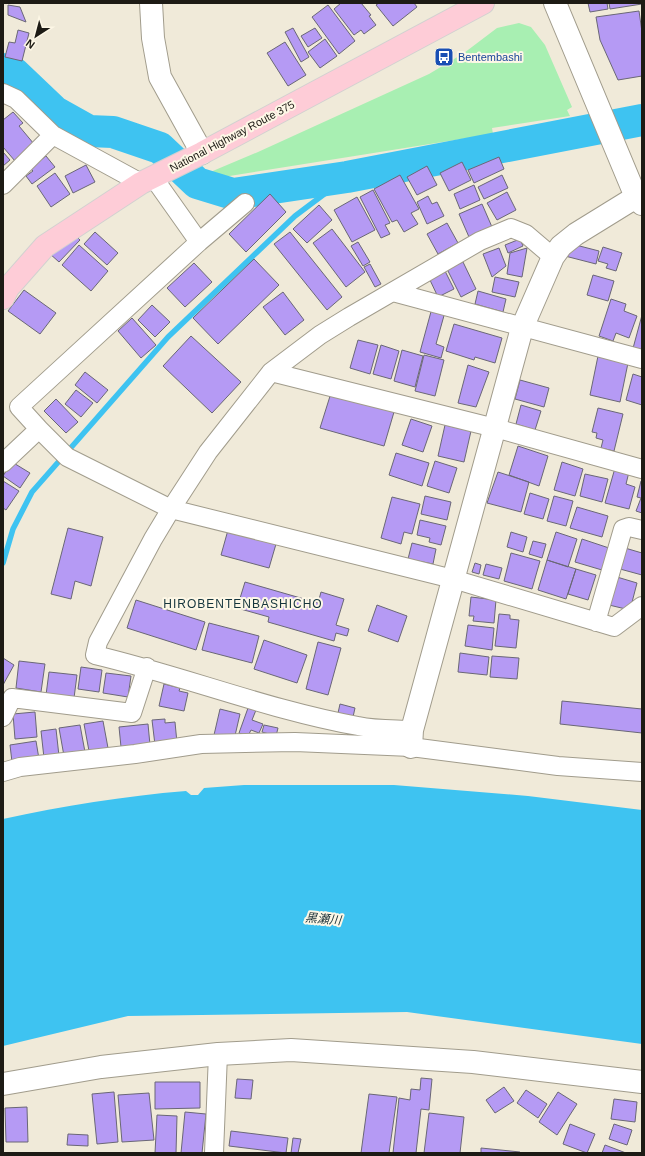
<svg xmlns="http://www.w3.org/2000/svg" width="645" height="1156" viewBox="0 0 645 1156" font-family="Helvetica,'Noto Sans JP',sans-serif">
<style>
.green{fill:#a8efb2}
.water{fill:#3ec3f1}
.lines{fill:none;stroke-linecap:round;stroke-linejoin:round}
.stream{stroke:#3ec3f1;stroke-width:5.5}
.river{stroke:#3ec3f1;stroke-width:32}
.building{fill:#b59af4;stroke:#6a6776}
.minor-casing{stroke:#a19c8c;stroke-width:20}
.tertiary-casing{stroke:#a19c8c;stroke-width:24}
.trunk-casing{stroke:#d2d1d0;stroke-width:24}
.minor{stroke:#fff;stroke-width:18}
.tertiary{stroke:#fff;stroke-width:22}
.trunk{stroke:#feccd7;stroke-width:22}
.labels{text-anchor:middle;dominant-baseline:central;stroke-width:4;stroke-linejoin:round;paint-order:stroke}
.transit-label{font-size:11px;fill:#164399;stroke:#fdf7e6;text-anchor:start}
.street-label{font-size:11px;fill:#1d1b15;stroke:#fdf7e6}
.neighbourhood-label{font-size:12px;letter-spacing:1px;fill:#15353d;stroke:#fdf7e6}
.water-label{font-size:12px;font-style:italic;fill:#192f37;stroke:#fdf7e6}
</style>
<rect width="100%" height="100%" fill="#f0ead9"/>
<path class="green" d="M519 23 531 27 545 45 572 107 567 110 570 116 492 128 493 134 217 178 208 173 258 152 429 74 464 53 497 28Z"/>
<path class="water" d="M244 785H394L528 796 642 810V1044L407 1012 128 1016 3 1046V819C63 806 124 796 186 791L191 795H198L204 788Z"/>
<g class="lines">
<path class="stream" d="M3 563 13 529 32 492 168 337 295 216 347 177"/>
<path class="river" d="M3 69 14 73 55 112 89 131 113 132 160 148 197 183 233 194 347 177 642 120"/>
</g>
<path class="building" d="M341 3H361L371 15 369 16 376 25 364 34 361 30 354 35 334 9Z
M379 3H414L417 7 393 26 376 5Z
M588 3H607L608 9 590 12Z
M609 3H642V4L610 9Z
M8 5 20 7 26 22 8 15Z
M328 5 355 41 339 54 312 17Z
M639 11 642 32V76L618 80 600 40 596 17Z
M293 28 309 57 301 62 285 32Z
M315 28 322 38 308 47 301 36Z
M18 30 29 33 22 61 5 57 9 42 15 43Z
M325 39 337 56 320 68 308 52Z
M285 42 306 75 288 86 267 53Z
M13 112 23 123 19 126 34 144 15 161 3 147V120Z
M3 152 10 160 3 166Z
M46 156 55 167 32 184 26 176 33 171 30 168Z
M499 157 504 169 474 183 468 170Z
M462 162 471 180 449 191 440 173Z
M86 165 95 182 73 193 65 176Z
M427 166 437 185 417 195 407 177Z
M55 173 70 194 51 207 37 186Z
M400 175 419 209 411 213 418 224 404 232 397 220 392 222 374 189Z
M502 175 508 188 484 199 478 187Z
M474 185 480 200 460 209 454 194Z
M373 190 390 223 385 225 390 234 381 238 360 197Z
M507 192 516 210 497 220 487 203Z
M270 194 286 212 246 252 229 234Z
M428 196 432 204 437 202 444 216 427 224 417 202Z
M357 197 375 230 352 242 334 210Z
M482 204 492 227 469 237 459 214Z
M319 205 332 220 307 243 293 229Z
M447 223 458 243 438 254 427 234Z
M332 229 365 272 346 287 313 243Z
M95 232 118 253 107 265 84 244Z
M290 232 342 297 327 310 274 244Z
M74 234 80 240 59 262 49 253Z
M520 239 523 246 508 253 505 245Z
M358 242 370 262 363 266 351 246Z
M568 243 599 251 596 264 565 256Z
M79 245 108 271 91 291 62 265Z
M603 247 622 253 616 271 606 268 608 264 598 261Z
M499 248 506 266 492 277 483 254Z
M527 248 522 277 507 274 510 253Z
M254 259 279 285 218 344 193 318Z
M463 262 476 289 461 297 447 269Z
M194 263 212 282 185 307 167 288Z
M370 264 381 284 375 287 364 267Z
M445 271 454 289 438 297 429 278Z
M593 275 614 281 608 301 587 295Z
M495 277 519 282 515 297 492 292Z
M24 290 56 313 40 334 8 311Z
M478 291 506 299 503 312 475 304Z
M283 292 304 320 285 335 263 307Z
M611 299 626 304 624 311 637 316 629 338 616 333 613 341 599 336Z
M152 305 170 322 155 337 138 320Z
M432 308 445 312 436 344 444 347 441 358 420 352Z
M642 315V355L632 352Z
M132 318 156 345 141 358 118 331Z
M454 324 502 338 495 363 475 357 474 360 446 351Z
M191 336 241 382 212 413 163 366Z
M358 340 378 345 370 374 350 368Z
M381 345 399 351 391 379 373 374Z
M402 350 423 356 415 387 394 381Z
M424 355 444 360 435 396 415 391Z
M598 356 628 363 620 402 590 395Z
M468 365 489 372 476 407 458 403Z
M85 372 108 390 97 403 75 385Z
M633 374 642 377V405L626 400Z
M520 380 549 388 544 407 515 399Z
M76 390 93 403 81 417 65 404Z
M331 393 394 412 384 446 320 428Z
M56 399 78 422 66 433 44 411Z
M521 405 541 411 535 430 516 424Z
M598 408 623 414 614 451 601 448 603 440 596 438 597 433 592 432Z
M411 419 432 426 423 452 402 445Z
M445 425 471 431 464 462 438 456Z
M518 446 548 456 539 486 509 475Z
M396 453 429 463 422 486 389 475Z
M435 461 457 468 449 493 427 486Z
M12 462 30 473 20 488 3 476Z
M562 462 583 469 575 496 554 490Z
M615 468 629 472 626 484 635 487 629 509 605 503Z
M498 472 529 482 521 512 487 503Z
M585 474 608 479 602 502 580 496Z
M3 481 19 491 6 510 3 508Z
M641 481H642V513L636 511 641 498 637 497Z
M530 493 549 499 543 519 524 514Z
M425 496 451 502 447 520 421 514Z
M554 496 573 501 566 526 547 521Z
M392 497 420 504 412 534 404 532 401 544 381 538Z
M577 507 608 516 602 537 570 528Z
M420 520 446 526 441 545 429 542 430 538 417 535Z
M68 528 103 537 91 586 75 581 71 599 51 594Z
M228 530 276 544 269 568 221 555Z
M511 532 527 537 523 552 507 547Z
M556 532 577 539 568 567 547 560Z
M582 539 609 548 602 570 575 562Z
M533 541 546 544 542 558 529 554Z
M412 543 436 549 433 564 408 559Z
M625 548 642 553V575L620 569Z
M511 553 540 561 532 589 504 581Z
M547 560 576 569 566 599 538 590Z
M475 563 481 565 479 574 472 572Z
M486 564 502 568 499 579 483 575Z
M576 569 596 575 588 600 568 594Z
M617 577 637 583 630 610 609 605Z
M245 582 318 603 321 592 344 599 336 625 349 629 347 636 336 633 334 641 268 622 269 617 237 608Z
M471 597 496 600 494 623 473 621 474 616H469Z
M136 600 205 622 196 650 127 628Z
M377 605 407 616 398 642 368 631Z
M499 614 510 615V619L519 620 516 648 495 646Z
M209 623 259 636 252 663 202 650Z
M468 625 494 628 492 650 465 646Z
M264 640 307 655 297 683 254 669Z
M318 642 341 648 328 695 306 689Z
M460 653 489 657 487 675 458 672Z
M492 656 519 658 517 679 490 677Z
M3 658 14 665 3 685Z
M19 661 45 664 41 692 16 688Z
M81 667 102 670 99 692 78 689Z
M49 672 77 675 74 698 46 695Z
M106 673 131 676 128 697 103 693Z
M164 684 180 688 179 691 188 693 184 711 159 706Z
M562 701 642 709V733L560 724Z
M340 704 355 708 353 717 338 713Z
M248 708 256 710 252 720 263 724 259 733 251 730 248 736 239 733Z
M220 709 240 714 234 740 214 735Z
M35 712 37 737 15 739 13 714Z
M165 719V723L175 722 177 743 155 745 152 720Z
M103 721 108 748 89 751 84 724Z
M148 724 150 745 121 747 119 727Z
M80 725 85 752 64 756 59 728Z
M264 725 278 728 276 736 262 732Z
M56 729 59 756 44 758 41 731Z
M36 741 39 759 12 762 10 745Z
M421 1078 432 1079 429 1110 421 1109 416 1153H393L399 1098 410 1100 411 1089 420 1090Z
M237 1079 253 1080 251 1099 235 1098Z
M155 1082H200V1108L155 1109Z
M504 1087 514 1101 495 1113 486 1100Z
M526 1090 547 1104 538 1118 517 1103Z
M114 1092 118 1142 97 1144 92 1094Z
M558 1092 577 1104 557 1135 539 1122Z
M149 1093 154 1140 122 1142 118 1095Z
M369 1094 397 1097 389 1153H361Z
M614 1099 637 1102 635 1122 611 1119Z
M27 1107 28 1142H6L5 1108Z
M185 1112 206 1114 202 1153H181Z
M429 1113 464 1117 460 1153H424Z
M157 1115 177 1116 176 1153H155Z
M570 1124 595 1134 587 1153 563 1144Z
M614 1124 632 1130 627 1145 609 1139Z
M231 1131 288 1138 286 1153 229 1146Z
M68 1134 88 1135V1146L67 1145Z
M293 1138 301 1139 298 1153H291Z
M605 1145 626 1153H602Z
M481 1148 520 1152V1153H481Z"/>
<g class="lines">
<g class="minor-casing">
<path id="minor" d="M3 93 16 99 53 135 141 183
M3 185 53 135
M199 242 245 203
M393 292 642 359
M271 372 495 428 642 469
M39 429 67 457 171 509 453 579 614 627 642 606
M3 463 39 429 19 407 199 242 153 177
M596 622 623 529 629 527 642 530
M3 717 12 698 132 713 147 667
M412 730C395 729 376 730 358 726 269 710 184 676 95 655L98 642 153 539 171 509 208 452 271 372 320 335 349 317 480 241 511 228 526 234 553 257
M3 772 20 767 135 754 201 744 295 742 411 747 558 766 642 772
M214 1153 218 1054"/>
</g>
<g class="tertiary-casing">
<path id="tertiary" d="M151 3 153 38 160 77 202 153
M555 3 636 197 642 204
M411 747 412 730 522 328 553 257 561 246 576 234 636 197
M3 1084 101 1067 218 1054 291 1050 473 1062 642 1082"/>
</g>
<g class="trunk-casing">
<path id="trunk" d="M3 298 8 288 45 246 141 183 202 153 483 3"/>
</g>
<use href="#minor" class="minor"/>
<use href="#tertiary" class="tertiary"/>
<use href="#trunk" class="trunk"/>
</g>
<defs>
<g id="bus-square" transform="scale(1)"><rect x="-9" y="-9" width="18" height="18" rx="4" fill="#1a4fb4" stroke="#fdf7e6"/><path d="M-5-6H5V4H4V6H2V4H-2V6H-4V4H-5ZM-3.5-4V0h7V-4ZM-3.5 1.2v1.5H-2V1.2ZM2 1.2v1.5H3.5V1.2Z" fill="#fff"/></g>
</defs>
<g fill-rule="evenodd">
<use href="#bus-square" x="444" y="57"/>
</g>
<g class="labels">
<g class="transit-label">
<text x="458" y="57">Bentembashi</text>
</g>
<g class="street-label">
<text transform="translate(232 136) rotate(-28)">National Highway Route 375</text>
</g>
<g class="neighbourhood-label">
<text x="243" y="604">HIROBENTENBASHICHO</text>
</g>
<g class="water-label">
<text transform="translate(323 919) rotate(5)">黒瀬川</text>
</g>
</g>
<rect width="645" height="1156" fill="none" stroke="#1d1b15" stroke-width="8"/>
<g transform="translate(36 36) rotate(216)" stroke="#fdf7e6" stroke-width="3" paint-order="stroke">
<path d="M0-3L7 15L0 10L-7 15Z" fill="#1d1b15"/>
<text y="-6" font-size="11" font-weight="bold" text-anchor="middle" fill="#1d1b15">N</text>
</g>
</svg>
